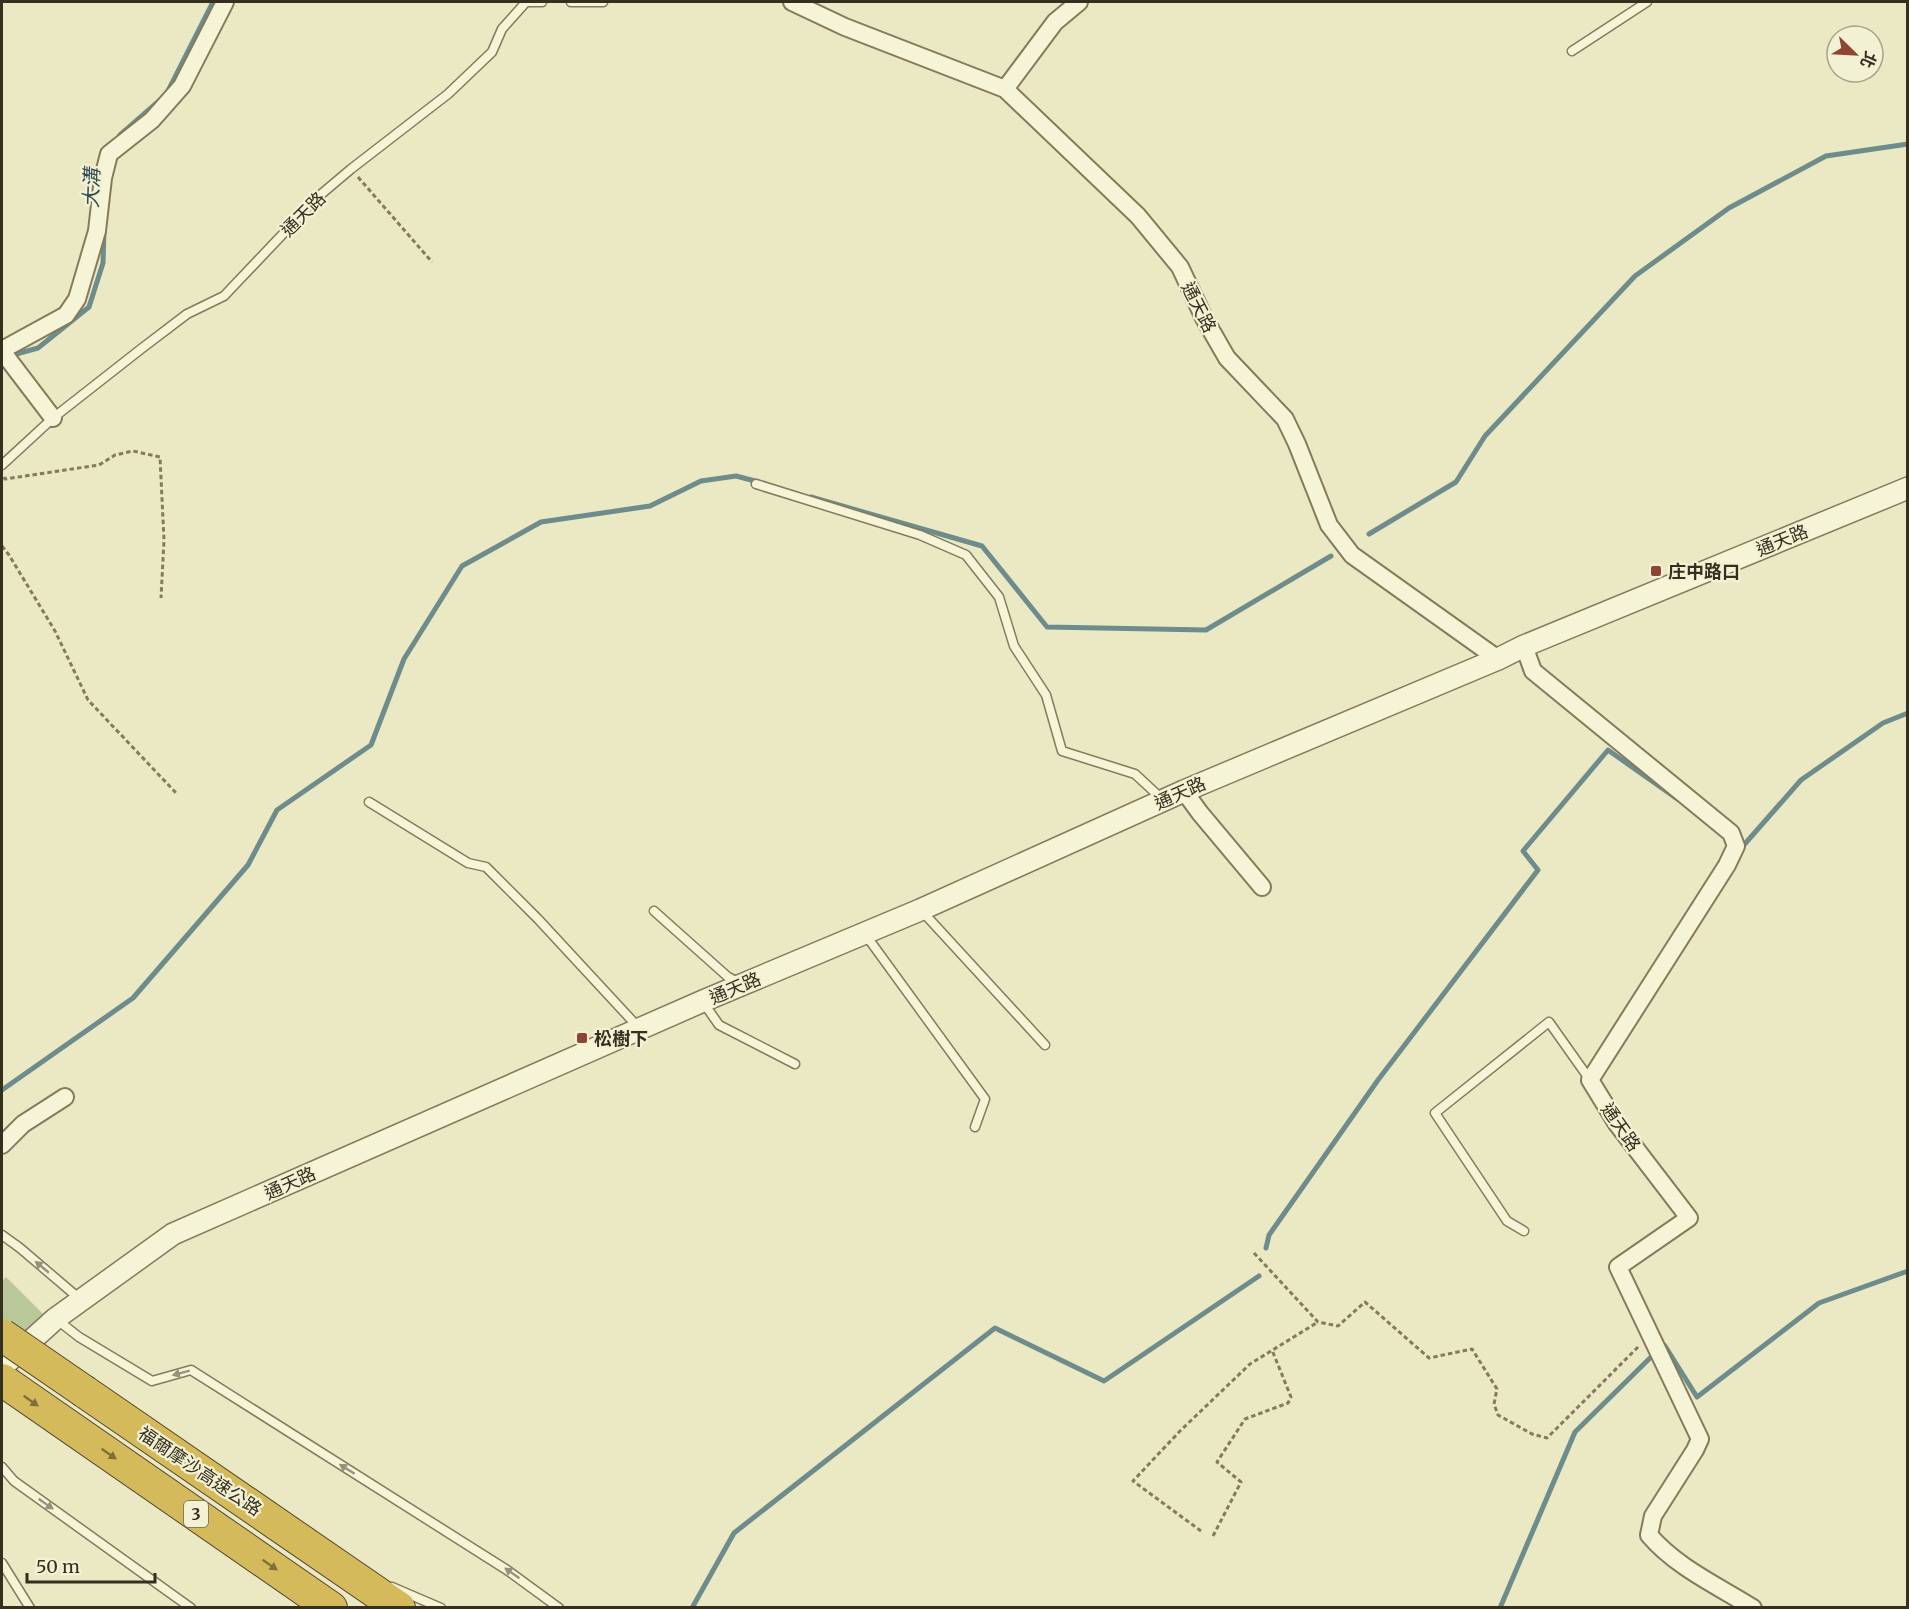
<svg xmlns="http://www.w3.org/2000/svg" width="1909" height="1609" viewBox="0 0 1909 1609" font-family="Merriweather,'Noto Sans TC',serif">
<style>
.green{fill:#b8c899}
.lines{fill:none;stroke-linecap:round;stroke-linejoin:round}
.stream{stroke:#6d8c8b;stroke-width:5}
.service-casing{stroke:#847a5c;stroke-width:11}
.minor-casing{stroke:#847a5c;stroke-width:20}
.tertiary-casing{stroke:#847a5c;stroke-width:24}
.motorway-casing{stroke:#524730;stroke-width:34}
.path{stroke:#847a5c;stroke-width:3;stroke-dasharray:4.5 3;stroke-linecap:butt}
.service{stroke:#f6f4d7;stroke-width:8}
.minor{stroke:#f6f4d7;stroke-width:16}
.tertiary{stroke:#f6f4d7;stroke-width:21}
.motorway{stroke:#d4ba5b;stroke-width:32}
.motorway-bridge-casing{stroke:#524730;stroke-width:34;stroke-linecap:butt}
.motorway-bridge{stroke:#d4ba5b;stroke-width:32}
.oneway{fill:#96927b}
.oneway2{fill:#7d6e3a}
.poi-dot{fill:#8e4531;stroke:#f3f1d3;stroke-width:2}
.labels{text-anchor:middle;dominant-baseline:central;stroke-width:4.5;stroke-linejoin:round;paint-order:stroke}
.shield{fill:#f3f1d3;stroke:#6e6955;stroke-width:1.5}
.shield-label{font-size:16px;font-weight:bold;fill:#352f1f}
.street-label{font-size:18px;fill:#352f1f;stroke:#f3f1d3}
.poi-label{font-size:18px;font-weight:bold;fill:#352f1f;stroke:#f3f1d3;text-anchor:start}
.water-label{font-size:20px;font-style:italic;fill:#2f4e54;stroke:#f3f1d3}
</style>
<rect width="100%" height="100%" fill="#ebe8c4"/>
<path class="green" d="M6 1277 43 1314 2 1351V1281Z"/>
<g class="lines">
<path class="stream" d="M167 93 213 2
M120 135 159 101
M9 356 38 348 89 307 103 263 104 231
M811 497 982 546 1047 627 1206 630 1331 556
M1369 534 1456 482 1485 436 1635 276 1729 208 1826 156 1908 144
M1743 846 1801 780 1883 723 1908 713
M2 1090 133 998 248 865 277 810 371 745 404 659 462 566 541 522 650 506 701 481 736 476 759 482
M1266 1248 1269 1235 1378 1080 1538 870 1523 851 1608 750 1676 798
M1665 1346 1697 1397 1819 1303 1908 1271
M692 1608 734 1533 995 1328 1104 1381 1259 1276
M1500 1608 1575 1432 1650 1358"/>
<g class="service-casing">
<path id="service" d="M571 2H603
M1572 51 1647 2
M2 465 53 418 141 349 187 314 224 296 319 196 351 169 448 94 492 52 502 29 526 2H542
M756 484 920 535 966 555 999 597 1014 646 1046 695 1062 751 1135 774 1163 800
M369 802 468 863 486 867 538 919 638 1027
M921 910 1045 1045
M654 911 728 977 740 983
M865 934 985 1099 975 1127
M703 1002 719 1025 795 1064
M1524 1231 1507 1221 1435 1113 1549 1022 1590 1080
M2 1235 20 1248 81 1300
M56 1319 79 1337 152 1381 191 1370 507 1570 559 1608
M2 1467 14 1481 191 1608
M2 1563 30 1608
M392 1587 441 1608"/>
</g>
<g class="minor-casing">
<path id="minor" d="M792 2 845 27 1005 89 1138 216 1180 267 1204 318 1227 358 1285 419 1297 444 1329 525 1352 555 1498 659
M1005 89 1055 22 1079 2
M2 350 66 315 77 299 97 231 103 178 109 154 152 120 182 86 225 2
M2 351 53 418
M1524 646 1533 671 1731 833 1736 846 1727 865 1590 1080 1617 1124 1689 1218 1618 1267 1700 1439 1695 1450 1653 1516 1649 1535C1676 1567 1718 1586 1753 1608
M1184 791 1200 813 1262 887
M2 1145 23 1124 65 1097"/>
</g>
<g class="tertiary-casing">
<path id="tertiary" d="M2 1367 55 1319 173 1234 703 1001 920 910 1184 791 1498 659 1524 646 1908 488"/>
</g>
<g class="motorway-casing">
<path id="motorway" d="M2 1380 331 1608
M85 1392 399 1608"/>
</g>
<path class="path" d="M358 177 432 262
M4 477 5 479 99 465 115 455 133 451 160 457 164 540 161 598
M2 546 9 555 55 631 88 700 177 794
M1254 1253 1318 1322 1338 1326 1365 1302 1429 1358 1472 1349 1497 1389 1494 1404 1498 1415 1532 1434 1547 1438 1639 1346
M1201 1531 1133 1481 1180 1431 1250 1364 1318 1322
M1213 1536 1241 1482 1217 1462 1245 1419 1288 1403 1291 1397 1272 1350"/>
<use href="#service" class="service"/>
<use href="#minor" class="minor"/>
<use href="#tertiary" class="tertiary"/>
<use href="#motorway" class="motorway"/>
<g class="motorway-bridge-casing">
<path id="motorway-bridge" d="M2 1335 85 1392"/>
</g>
<use href="#motorway-bridge" class="motorway-bridge"/>
</g>
<defs><path id="oneway-solid" d="M-6-.8H1V-3.2L6.5 0L1 3.2V.8H-6Z" transform="scale(1.5)"/></defs>
<g class="oneway">
<use href="#oneway-solid" transform="translate(42 1267) rotate(-140)"/>
<use href="#oneway-solid" transform="translate(181 1373) rotate(165)"/>
<use href="#oneway-solid" transform="translate(347 1469) rotate(-148)"/>
<use href="#oneway-solid" transform="translate(46 1504) rotate(35)"/>
<use href="#oneway-solid" transform="translate(512 1573) rotate(-145)"/>
</g>
<g class="oneway2">
<use href="#oneway-solid" transform="translate(31 1401) rotate(35)"/>
<use href="#oneway-solid" transform="translate(109 1454) rotate(35)"/>
<use href="#oneway-solid" transform="translate(270 1565) rotate(35)"/>
</g>
<g class="poi-dot">
<rect x="1650" y="565" width="12" height="12" rx="3"/>
<rect x="576" y="1032" width="12" height="12" rx="3"/>
</g>
<g class="labels">
<rect class="shield" x="184" y="1501" width="24" height="26" rx="4.5"/>
<g class="shield-label">
<text x="196" y="1514">3</text>
</g>
<g class="street-label">
<text transform="translate(303 214) rotate(-45)">通天路</text>
<text transform="translate(1199 307) rotate(63)">通天路</text>
<text transform="translate(1782 540) rotate(-22)">通天路</text>
<text transform="translate(1180 793) rotate(-24)">通天路</text>
<text transform="translate(735 988) rotate(-23)">通天路</text>
<text transform="translate(1621 1127) rotate(55)">通天路</text>
<text transform="translate(290 1183) rotate(-24)">通天路</text>
<text transform="translate(200 1471) rotate(34)">福爾摩沙高速公路</text>
</g>
<g class="poi-label">
<text x="1668" y="571">庄中路口</text>
<text x="594" y="1038">松樹下</text>
</g>
<g class="water-label">
<text transform="translate(91 188) rotate(-88)">大溝</text>
</g>
</g>
<rect width="1909" height="1609" fill="none" stroke="#352f1f" stroke-width="6"/>
<g transform="translate(1855 54) rotate(114)"><circle r="28" fill="#f3f1d3" stroke="#a7a38b" stroke-width="1.5"/>
<path d="M0-4.5L10 22L0 15L-10 22Z" fill="#8e4531"/>
<text y="-9" font-size="16" font-weight="bold" text-anchor="middle" fill="#352f1f">北</text>
</g>
<path d="M27 1573v9h128v-9" fill="none" stroke="#352f1f" stroke-width="3"/>
<text x="36" y="1573" font-size="18" fill="#352f1f" stroke="#f3f1d3" stroke-width="4.5" paint-order="stroke">50 m</text>
</svg>
